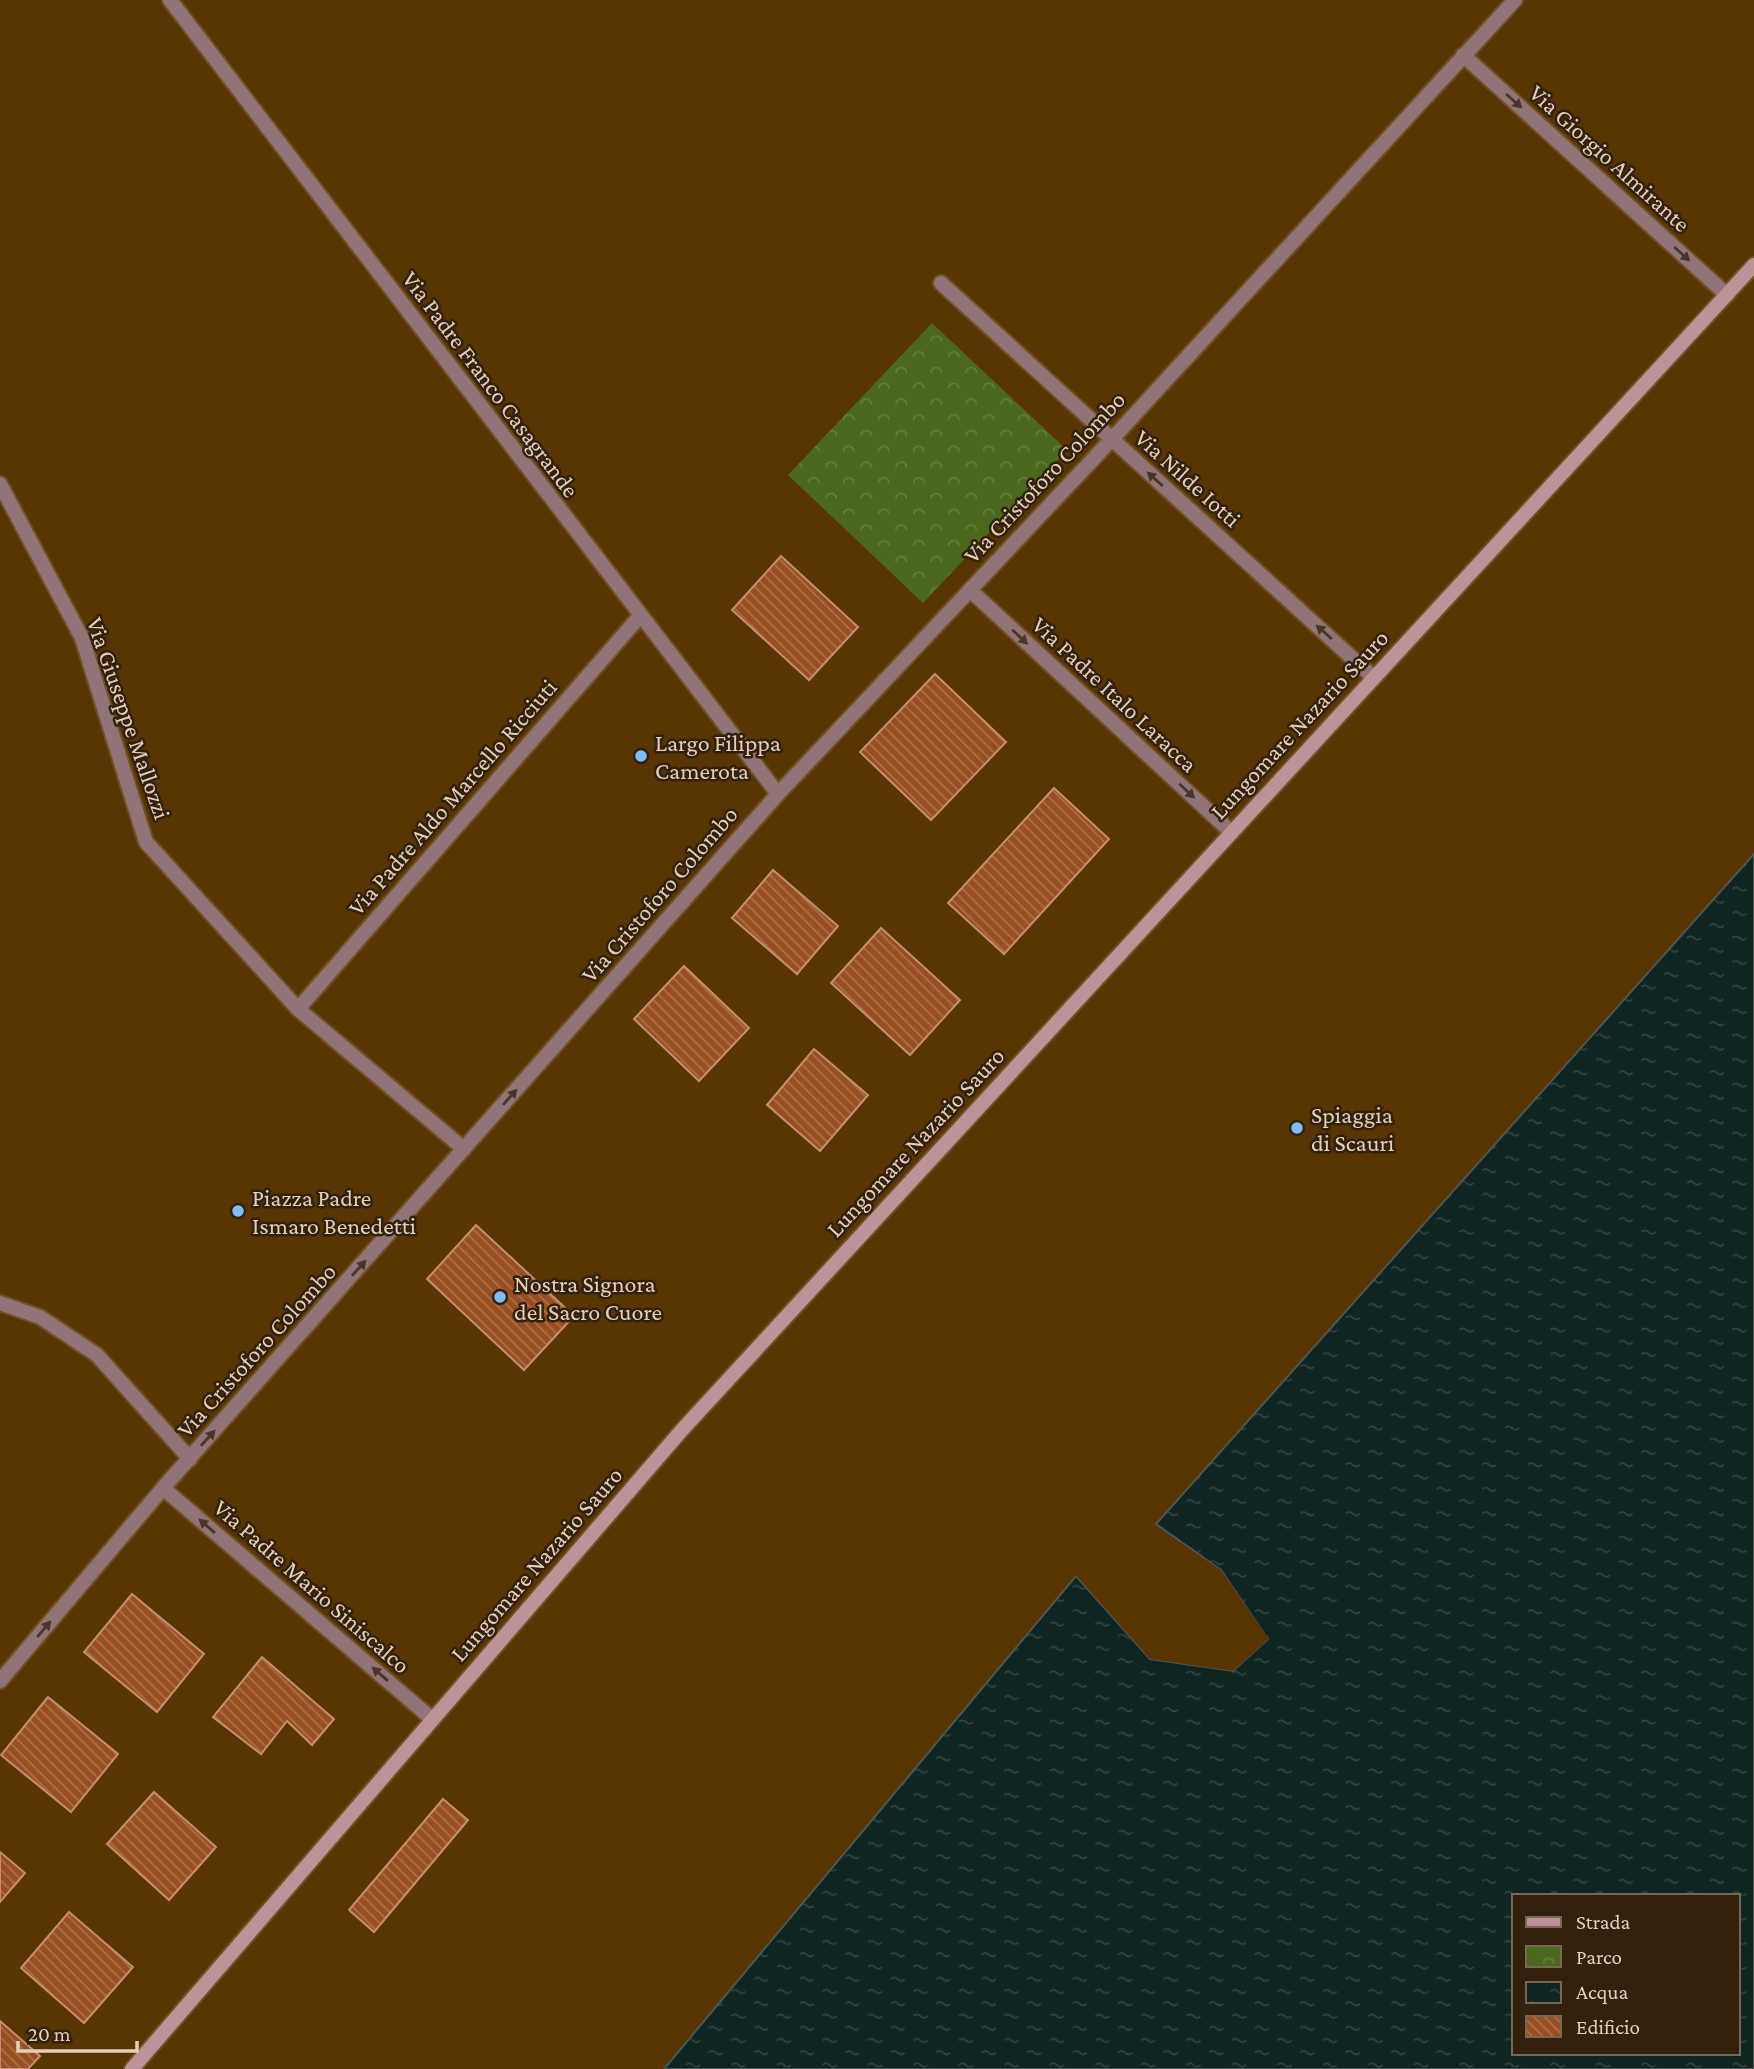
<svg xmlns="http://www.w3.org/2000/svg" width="1754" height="2069" viewBox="0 0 1754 2069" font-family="'Crimson Pro',serif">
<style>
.park{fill:url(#park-crowns)}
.water{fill:url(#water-ripples);stroke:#4e5850;stroke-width:2;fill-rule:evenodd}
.pier{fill:#583502}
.building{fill:url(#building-back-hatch);stroke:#c58e71;stroke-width:2}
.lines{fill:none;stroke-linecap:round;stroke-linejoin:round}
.street-casing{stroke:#715123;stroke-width:18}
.secondary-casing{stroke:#715123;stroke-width:18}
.street{stroke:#907478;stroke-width:14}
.secondary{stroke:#bd9298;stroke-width:14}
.oneway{fill:#493628}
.poi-dot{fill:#80bdfa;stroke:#31210e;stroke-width:2.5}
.labels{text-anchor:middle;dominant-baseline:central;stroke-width:5;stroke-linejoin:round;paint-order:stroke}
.street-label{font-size:24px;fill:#e5cfb8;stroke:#31210e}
.poi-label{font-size:24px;fill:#e5cfb8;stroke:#31210e;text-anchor:start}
</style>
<defs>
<pattern id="park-crowns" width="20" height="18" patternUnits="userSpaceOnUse" patternTransform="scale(1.75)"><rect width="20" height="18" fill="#4a691e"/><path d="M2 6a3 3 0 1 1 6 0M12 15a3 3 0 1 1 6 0" fill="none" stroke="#647d3d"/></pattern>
<pattern id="water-ripples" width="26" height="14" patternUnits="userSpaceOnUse" patternTransform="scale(1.75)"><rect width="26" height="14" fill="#0e2523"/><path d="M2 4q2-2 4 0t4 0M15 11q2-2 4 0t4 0" fill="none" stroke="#314441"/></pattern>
<pattern id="building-back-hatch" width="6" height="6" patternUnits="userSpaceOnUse" patternTransform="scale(1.75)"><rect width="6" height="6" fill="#984e20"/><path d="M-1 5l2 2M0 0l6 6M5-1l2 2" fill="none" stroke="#ab6f48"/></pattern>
</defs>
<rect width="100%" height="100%" fill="#583502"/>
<path class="park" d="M932 323 1067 450 923 603 788 475Z"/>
<path class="water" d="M1754 854V2069H664L1076 1576 1150 1659 1233 1671 1268 1639 1221 1570 1156 1524ZM1514 1896H1738V2053H1514Z"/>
<path class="pier" d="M1153 1524 1221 1570 1269 1639 1233 1671 1150 1659 1074 1573H1079L1152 1656 1232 1668 1264 1639 1218 1572Z"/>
<path class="building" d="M781 556 858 627 809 680 732 610Z
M935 674 1006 742 931 820 860 752Z
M1054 788 1109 839 1004 954 948 903Z
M773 870 838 926 797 974 732 918Z
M881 928 960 1000 910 1055 831 983Z
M684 966 749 1028 699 1081 634 1019Z
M814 1049 868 1095 820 1151 767 1105Z
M476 1225 574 1316 524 1370 427 1279Z
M132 1594 204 1654 157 1712 84 1652Z
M262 1657 334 1719 312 1745 287 1721 261 1754 213 1717Z
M48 1697 118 1754 71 1812 1 1755Z
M154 1792 216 1847 169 1900 107 1844Z
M443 1799 468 1820 374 1932 349 1910Z
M0 1852 25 1873 0 1902Z
M69 1912 133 1967 84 2023 21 1968Z
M0 2021 40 2056 28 2069H0Z"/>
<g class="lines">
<g class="street-casing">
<path id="street" d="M170 0 778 794
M1463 55 1727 295
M941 283 1374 678
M0 484 82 638 146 842 298 1009 464 1149
M970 590 1230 831
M298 1009 640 616
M0 1303 40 1317 97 1355 190 1459
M163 1488 432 1719
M0 1681 163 1488 778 794 1112 439 1515 0"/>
</g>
<g class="secondary-casing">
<path id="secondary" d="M132 2069 681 1431 1754 265"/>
</g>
<use href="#street" class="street"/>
<use href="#secondary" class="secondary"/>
</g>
<defs><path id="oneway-solid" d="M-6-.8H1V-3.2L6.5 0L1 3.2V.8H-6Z" transform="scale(1.75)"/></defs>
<g class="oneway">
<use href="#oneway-solid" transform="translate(1514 101) rotate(42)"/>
<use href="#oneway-solid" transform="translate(1682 254) rotate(42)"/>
<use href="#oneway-solid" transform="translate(1155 479) rotate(-138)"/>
<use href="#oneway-solid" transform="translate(1324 632) rotate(-138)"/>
<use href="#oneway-solid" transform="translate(1020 637) rotate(43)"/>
<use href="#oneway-solid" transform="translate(1187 791) rotate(43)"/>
<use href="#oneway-solid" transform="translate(510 1097) rotate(-49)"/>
<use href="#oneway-solid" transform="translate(359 1268) rotate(-48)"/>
<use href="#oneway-solid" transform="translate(208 1438) rotate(-48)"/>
<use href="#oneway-solid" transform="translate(207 1526) rotate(-139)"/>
<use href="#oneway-solid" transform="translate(44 1629) rotate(-50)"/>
<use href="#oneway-solid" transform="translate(380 1674) rotate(-139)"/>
</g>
<g class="poi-dot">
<circle cx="641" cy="756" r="7"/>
<circle cx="1297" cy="1128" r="7"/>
<circle cx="238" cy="1211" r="7"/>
<circle cx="500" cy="1297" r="7"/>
</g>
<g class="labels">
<g class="street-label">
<text transform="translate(1610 158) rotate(42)">Via Giorgio Almirante</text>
<text transform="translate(491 384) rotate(53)">Via Padre Franco Casagrande</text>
<text transform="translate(1044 477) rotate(-47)">Via Cristoforo Colombo</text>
<text transform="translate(1188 478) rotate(42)">Via Nilde Iotti</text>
<text transform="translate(1115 694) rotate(43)">Via Padre Italo Laracca</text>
<text transform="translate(129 718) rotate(71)">Via Giuseppe Mallozzi</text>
<text transform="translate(1299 724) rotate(-47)">Lungomare Nazario Sauro</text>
<text transform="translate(452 797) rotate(-49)">Via Padre Aldo Marcello Ricciuti</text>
<text transform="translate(659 894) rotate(-49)">Via Cristoforo Colombo</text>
<text transform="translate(915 1142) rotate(-47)">Lungomare Nazario Sauro</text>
<text transform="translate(256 1350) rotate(-48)">Via Cristoforo Colombo</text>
<text transform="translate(536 1564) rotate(-49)">Lungomare Nazario Sauro</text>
<text transform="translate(312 1586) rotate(41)">Via Padre Mario Siniscalco</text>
</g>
<g class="poi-label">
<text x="655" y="742">Largo Filippa<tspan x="655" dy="28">Camerota</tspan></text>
<text x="1311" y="1114">Spiaggia<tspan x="1311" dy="28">di Scauri</tspan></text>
<text x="252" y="1197">Piazza Padre<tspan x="252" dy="28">Ismaro Benedetti</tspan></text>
<text x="514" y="1283">Nostra Signora<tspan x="514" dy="28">del Sacro Cuore</tspan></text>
</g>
</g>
<rect x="1512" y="1894" width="228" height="161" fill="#31210e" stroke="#796752" stroke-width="2"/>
<rect x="1526" y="1917" width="35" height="10" fill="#bd9298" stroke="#796752" stroke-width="2"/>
<text x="1576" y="1929" font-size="21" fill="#e5cfb8">Strada</text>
<rect x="1526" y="1946" width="35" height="21" fill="url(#park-crowns)" stroke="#796752" stroke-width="2"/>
<text x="1576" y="1964" font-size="21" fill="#e5cfb8">Parco</text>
<rect x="1526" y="1982" width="35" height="21" fill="url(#water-ripples)" stroke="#796752" stroke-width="2"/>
<text x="1576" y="1999" font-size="21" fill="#e5cfb8">Acqua</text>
<rect x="1526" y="2016" width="35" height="21" fill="url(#building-back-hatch)" stroke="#796752" stroke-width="2"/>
<text x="1576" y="2034" font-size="21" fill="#e5cfb8">Edificio</text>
<path d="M18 2041v10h119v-10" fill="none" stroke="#e5cfb8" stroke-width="3.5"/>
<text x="28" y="2041" font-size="21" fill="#e5cfb8" stroke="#31210e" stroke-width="5" paint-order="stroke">20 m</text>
</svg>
